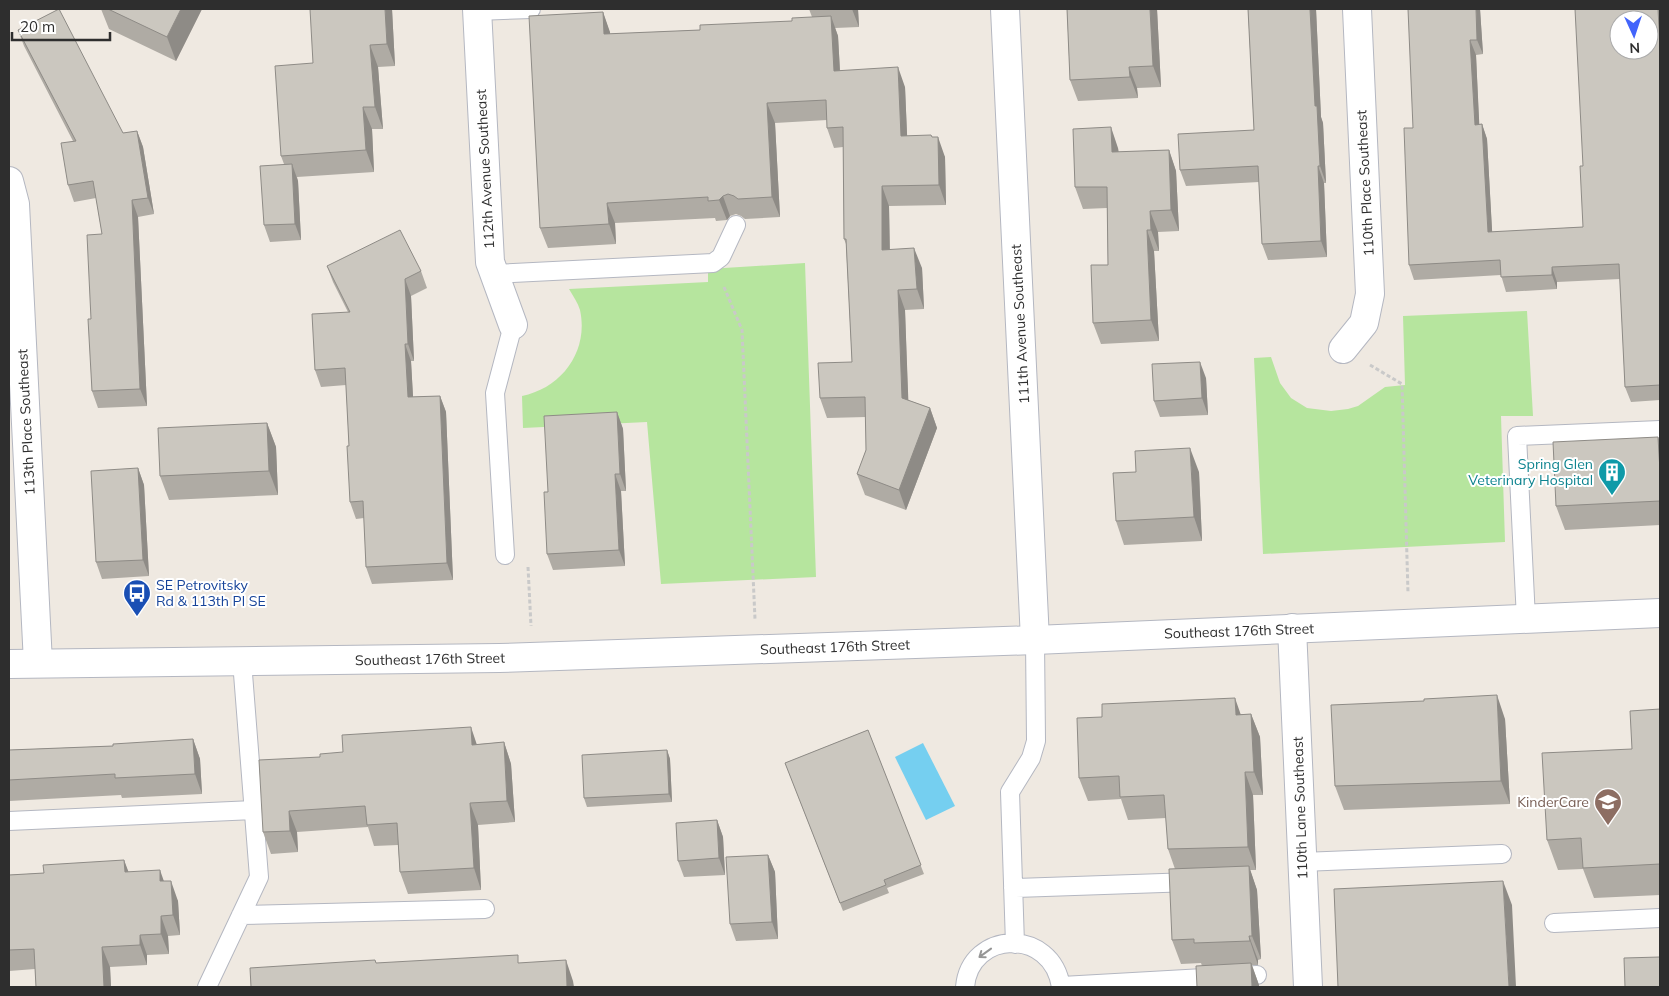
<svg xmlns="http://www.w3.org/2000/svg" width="1669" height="996" viewBox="0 0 1669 996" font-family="Mulish,sans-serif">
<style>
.green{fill:#b6e59e}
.water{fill:#75cff0}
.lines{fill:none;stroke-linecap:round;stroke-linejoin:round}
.lane-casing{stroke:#b4b7c1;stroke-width:20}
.street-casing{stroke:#b4b7c1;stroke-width:30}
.secondary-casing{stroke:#b4b7c1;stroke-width:30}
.path{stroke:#c9c9c9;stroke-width:3;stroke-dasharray:4 2.5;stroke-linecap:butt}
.lane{stroke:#fff;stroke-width:18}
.street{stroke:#fff;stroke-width:28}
.secondary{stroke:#fff;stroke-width:28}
.wall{fill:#afaba4}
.shaded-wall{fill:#8e8b86}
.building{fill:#cbc7bf;stroke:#8e8b86;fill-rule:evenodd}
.oneway{stroke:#969696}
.labels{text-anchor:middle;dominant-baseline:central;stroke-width:4;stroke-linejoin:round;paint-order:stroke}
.street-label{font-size:14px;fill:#2e2e2e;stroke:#fff}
.culture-label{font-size:14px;fill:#0d838f;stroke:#fff;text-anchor:end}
.transit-label{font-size:14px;fill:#164399;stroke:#fff;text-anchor:start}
.education-label{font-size:14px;fill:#785e54;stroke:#fff;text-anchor:end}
</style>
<rect width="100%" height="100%" fill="#efe9e1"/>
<path class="green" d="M805 263 816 577 661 584 647 422 523 428 522 396C562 388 589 351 580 310 578 303 573 296 569 289L708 282V269Z
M1527 311 1533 416H1501L1505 542 1263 554 1254 358 1271 357 1280 383 1291 398 1307 408 1331 411 1348 409 1358 406 1385 387 1405 385 1403 316Z"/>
<path class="water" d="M923 743 955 806 926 820 895 757Z"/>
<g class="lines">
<g class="lane-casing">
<path id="lane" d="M477 11 531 9
M495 274 713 263 721 257 736 225
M505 555 495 393 513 325
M1526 619 1517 436 1660 430
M9 821 254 810
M1302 862 1502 854
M1013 888 1192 882
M241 915 485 909
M1554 923 1660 918
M1015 944 1010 792 1031 758 1036 741 1035 640
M1062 986 1257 975
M207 987 259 877 242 661
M965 987C970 930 1052 927 1061 987"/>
</g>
<g class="street-casing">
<path id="street" d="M477 9 490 262 513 325
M1005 9 1035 640
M9 181 15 204 38 663
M1343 349 1364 323 1370 294 1357 9
M1292 628 1308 987"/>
</g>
<g class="secondary-casing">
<path id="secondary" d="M9 664 499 658 1035 640 1660 613"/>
</g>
<path class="path" d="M724 287 742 330 755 619
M1370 365 1402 384 1408 593
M528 567 531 626"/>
<use href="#lane" class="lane"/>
<use href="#street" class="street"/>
<use href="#secondary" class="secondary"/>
</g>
<path class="wall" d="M101 9H202L176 61 109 29Z
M392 9 395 66 378 67 383 129H372L374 172 297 177 298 181 301 240 270 242 264 225 284 164 281 156 313 63Z
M809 9H858L859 27 835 28 838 36 840 70 905 87 907 136 932 137 945 157 946 205 889 206 890 249 922 268 924 309 905 310 908 400 930 408 937 428 906 510 865 495 857 474 866 450V417L827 418 820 398 852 362 846 244 844 239 843 147 834 148 827 128V120L775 123 780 217 745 219 741 216 736 214 730 216 727 220 716 221 715 218 615 223 616 244 548 248 540 228 603 12 610 34 700 30 792 21 812 17Z
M1067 9H1157L1161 87 1137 88 1138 98 1078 101 1070 80Z
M1248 9H1316L1321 117 1323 123 1326 183H1324L1327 257 1268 260 1262 244 1259 182 1186 186 1180 170 1254 130Z
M1480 9 1483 54 1476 55 1479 124H1482L1487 139 1492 232 1583 227V166L1660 9V400L1631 402 1625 387 1620 279 1557 282V289L1506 292 1501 275 1414 280 1409 265 1413 128Z
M18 30 123 133 137 131 143 147 154 214 138 217 147 406 98 408 92 391 91 319 102 234 96 198 74 202 68 185 73 141 24 46Z
M1118 148 1119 152 1169 150 1176 171 1179 231 1158 232 1159 251H1154L1159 341 1101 344 1093 323 1108 265 1107 208 1083 209 1075 187Z
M327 266 421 271 427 288 411 296 414 361H411L413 397 440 396 446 412 453 580 372 584 366 567 364 518 356 519 350 502 349 446 346 385 321 387 315 370 348 312 333 282Z
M1206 378 1208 415 1160 417 1154 401Z
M617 412 623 429 626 491H621L625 566 553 570 547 554 548 492Z
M267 423 276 447 278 495 169 500 160 476Z
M1658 437 1660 442V525L1565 530 1556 506Z
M138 468 144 485 149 576 102 579 96 562Z
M1199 472 1202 541 1124 545 1116 521Z
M1424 701 1505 719 1510 804 1344 810 1335 786Z
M1660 709V895L1594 898 1583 869 1558 870 1547 840 1632 749Z
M1241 714H1251L1260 737 1263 795H1253L1256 870H1250L1257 890 1261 959 1258 960V965H1252L1259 985 1202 966 1201 963 1181 964 1172 940 1175 869 1168 849 1166 818 1128 820 1121 799 1088 801 1079 778Z
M868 730 924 874 887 888 889 893 843 911 785 763Z
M193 739 200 759 202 794 122 798 121 795 9 801V750L113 746Z
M504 742 511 764 515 822 478 825 481 890 408 894 400 872 398 845 374 846 368 827 297 832 298 852 271 854 263 832 320 757Z
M667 750 670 759 672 802 587 807 584 798Z
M717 820 723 837 725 875 684 877 678 861Z
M768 855 775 872 778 939 736 941 730 924Z
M124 860 128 872 164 881 178 901 180 935 168 936 169 954 147 955V965L110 967 111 987H36L35 969 9 971V875L44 873Z"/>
<path class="shaded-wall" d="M181 9H202L176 61 167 37Z
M385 9H392L395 66 387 44Z
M852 9H858L859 27Z
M1150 9H1157L1161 87 1153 66Z
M1310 9H1316L1321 117 1323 123 1326 183 1320 166 1315 106Z
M1476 9H1480L1483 54 1477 40Z
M1658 9H1660V46Z
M603 12 610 32 611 54 604 34Z
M831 16 838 36 841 91 834 71Z
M1470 40 1476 55 1480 139 1475 125Z
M370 45 378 67 383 129 375 107Z
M898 67 905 87 908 156 901 136Z
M1129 67 1137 88 1138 98 1130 77Z
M767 103 775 123 780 217 772 197Z
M363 107 372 129 374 172 366 150Z
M1482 124 1487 139 1493 247 1488 232Z
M1111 127 1118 148 1119 173 1112 152Z
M137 131 143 147 154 214 148 198Z
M931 135 938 153V137L945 157 946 205 939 185Z
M1169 150 1176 171 1179 231 1171 210Z
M292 164 298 181 301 240 295 224Z
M1318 166 1324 183 1327 257 1321 241Z
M882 186 889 206 890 270 882 250Z
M723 196 730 216 727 220 719 200Z
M132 200 138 217 147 406 140 389Z
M607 203 615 223 616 244 609 224Z
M1150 211 1158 232 1159 251 1151 230Z
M1147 230 1154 251 1159 341 1151 320Z
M914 248 922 268 924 309 917 289Z
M1552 267 1557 282V289L1552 275Z
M405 279 411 296 414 361 408 344Z
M898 290 905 310 909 418 902 398Z
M405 344 411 361 414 414 408 397Z
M1200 362 1206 378 1208 415 1202 398Z
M440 396 446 412 453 580 447 563Z
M930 408 937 428 906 510 899 490Z
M617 412 623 429 626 491 620 474Z
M267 423 276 447 278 495 269 471Z
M1658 437 1660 442V471Z
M1190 448 1199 472 1202 541 1194 517Z
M138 468 144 485 149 576 143 560Z
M615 474 621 491 625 566 619 550Z
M1497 695 1505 719 1510 804 1501 781Z
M1235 698 1243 721 1236 715Z
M1251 714 1260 737 1263 795 1254 772Z
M471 727 478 748 472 745Z
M193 739 200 759 202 794 195 774Z
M504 742 511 764 515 822 507 801Z
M667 750 670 759 672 802 669 794Z
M1245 772 1253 795 1256 870 1248 847Z
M470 803 478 825 481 890 474 868Z
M289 811 297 832 298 852 290 831Z
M717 820 723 837 725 875 719 858Z
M768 855 775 872 778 939 772 922Z
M124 860 132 881 125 872Z
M1249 866 1257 890 1261 959 1252 936Z
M160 870 167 890 160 881Z
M171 881 178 901 180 935 173 915Z
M1503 881 1512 905 1516 987H1509Z
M161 916 168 936 169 954 161 934Z
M140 935 147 955V965L140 945Z
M1249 936 1258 960V965L1250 941Z
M102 947 110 967 111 987H104Z
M566 960 573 981 574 987H567Z
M1251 963 1259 985V987H1252Z"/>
<path class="building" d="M59 9 123 133 137 131 148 198 132 200 140 389 92 391 88 319H91L87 235 102 234 93 181 68 185 61 143 76 141 18 30Z
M108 9H181L167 37Z
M310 9H385L387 44 370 45 375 107H363L366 150 281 156 275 66 313 63Z
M1067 9H1150L1153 66 1129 67 1130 77 1070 80Z
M1248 9H1310L1315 106H1317L1320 166H1318L1321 241 1262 244 1258 166 1180 170 1178 134 1254 130Z
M1408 9H1476L1477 40H1470L1475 125 1482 124 1488 232 1583 227 1580 166H1583L1575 9H1658L1660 46V385L1625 387 1619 264 1552 267V275L1501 277 1500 260 1409 265 1404 128H1413ZM1619 20H1649V50H1619Z
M603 12 604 34 700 30V25L792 21V18L831 16 834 71 898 67 901 136 931 135 932 137H938L939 185 882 186V250L914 248 917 289 898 290 902 398 930 408 899 490 857 474 866 450 865 397 820 398 818 363 852 362 846 239H844L843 127 827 128 826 100 767 103 772 197 738 199 734 196 728 194 723 196 719 200 708 201V197L607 203 609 224 540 228 529 16Z
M1111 127 1112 152 1169 150 1171 210 1150 211 1151 230H1147L1151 320 1093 323 1091 265H1108L1107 187H1075L1073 129Z
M292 164 295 224 264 225 260 166Z
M400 230 421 271 405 279 408 344H405L408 397 440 396 447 563 366 567 363 501 350 502 347 446H349L345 368 315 370 312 314 350 312 327 266Z
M1200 362 1202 398 1154 401 1152 364Z
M617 412 620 474H615L619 550 547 554 544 492H548L544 416Z
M267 423 269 471 160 476 158 428Z
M1658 437 1660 471V501L1556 506 1553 442Z
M1190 448 1194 517 1116 521 1113 473 1136 472 1135 451Z
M138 468 143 560 96 562 91 471Z
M1497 695 1501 781 1335 786 1331 705 1424 701V699Z
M1235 698 1236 715 1251 714 1254 772H1245L1248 847 1168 849 1164 795 1120 797 1119 776 1079 778 1077 718 1102 717V704Z
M1660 709V864L1583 868 1581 838 1547 840 1542 753 1632 749 1630 711Z
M471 727 472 745 504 742 507 801 470 803 474 868 400 872 397 823 367 825 365 806 289 811 290 831 263 832 259 760 320 757V754L343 752 342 735Z
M868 730 921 865 884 880 886 885 840 903 785 763Z
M193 739 195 774 115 778V774L9 780V750L113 746V744Z
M667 750 669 794 584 798 582 755Z
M717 820 719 858 678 861 676 823Z
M768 855 772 922 730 924 726 857Z
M124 860 125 872 160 870V881H171L173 915 161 916V934L140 935V945L102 947 104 987H36L34 949 9 950V875L44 873 43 865Z
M1249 866 1252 936H1249L1250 941 1194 943V939L1172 940 1169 869Z
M1503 881 1509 987H1338L1334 889Z
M518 955V963L566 960 567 987H251L250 968 375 960 376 963Z
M1660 957V987H1625L1624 958Z
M1251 963 1252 987H1197L1196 966Z"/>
<defs><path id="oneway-shaft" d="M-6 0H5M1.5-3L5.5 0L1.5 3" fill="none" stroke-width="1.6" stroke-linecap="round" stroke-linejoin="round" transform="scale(1.25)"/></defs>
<use class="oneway" href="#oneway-shaft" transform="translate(985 953) rotate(144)"/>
<defs>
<g id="building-pin" transform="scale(1.4375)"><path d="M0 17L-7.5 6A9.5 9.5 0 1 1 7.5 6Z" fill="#0f9aa8" stroke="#fff"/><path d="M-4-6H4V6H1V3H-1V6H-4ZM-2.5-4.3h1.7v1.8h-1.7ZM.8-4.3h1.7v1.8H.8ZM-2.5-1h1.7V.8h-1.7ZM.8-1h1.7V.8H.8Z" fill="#fff"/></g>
<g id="bus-pin" transform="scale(1.4375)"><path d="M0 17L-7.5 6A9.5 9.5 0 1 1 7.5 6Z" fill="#1a4fb4" stroke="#fff"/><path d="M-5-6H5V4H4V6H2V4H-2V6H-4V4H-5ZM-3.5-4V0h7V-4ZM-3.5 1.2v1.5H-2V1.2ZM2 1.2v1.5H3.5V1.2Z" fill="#fff"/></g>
<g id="school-pin" transform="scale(1.4375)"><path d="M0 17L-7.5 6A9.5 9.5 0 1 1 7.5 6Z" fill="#8d6e63" stroke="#fff"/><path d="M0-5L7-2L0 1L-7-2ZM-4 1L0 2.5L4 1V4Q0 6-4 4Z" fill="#fff"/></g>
</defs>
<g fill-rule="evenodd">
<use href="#building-pin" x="1612" y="472"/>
<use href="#bus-pin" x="137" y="593"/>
<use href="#school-pin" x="1608" y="802"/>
</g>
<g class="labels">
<g class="street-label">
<text transform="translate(485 169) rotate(-93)">112th Avenue Southeast</text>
<text transform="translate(1365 183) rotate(-93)">110th Place Southeast</text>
<text transform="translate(1020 324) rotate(-93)">111th Avenue Southeast</text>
<text transform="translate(26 422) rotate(-93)">113th Place Southeast</text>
<text transform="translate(1239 631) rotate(-2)">Southeast 176th Street</text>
<text transform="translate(835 647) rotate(-2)">Southeast 176th Street</text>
<text transform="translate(430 659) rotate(-1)">Southeast 176th Street</text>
<text transform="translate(1300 808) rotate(-92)">110th Lane Southeast</text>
</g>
<g class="culture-label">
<text x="1593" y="464">Spring Glen<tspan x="1593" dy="16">Veterinary Hospital</tspan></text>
</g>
<g class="transit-label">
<text x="156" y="585">SE Petrovitsky<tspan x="156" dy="16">Rd &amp; 113th Pl SE</tspan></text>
</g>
<g class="education-label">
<text x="1589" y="802">KinderCare</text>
</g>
</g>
<rect width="1669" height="996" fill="none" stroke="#2e2e2e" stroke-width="20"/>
<g transform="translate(1634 35) rotate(177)"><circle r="24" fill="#ffffff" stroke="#ababab"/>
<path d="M0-4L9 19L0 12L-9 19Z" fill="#4264fb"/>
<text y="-8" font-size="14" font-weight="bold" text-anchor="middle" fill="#2e2e2e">N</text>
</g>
<path d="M12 32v8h98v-8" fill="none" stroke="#2e2e2e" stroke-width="2.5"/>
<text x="20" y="32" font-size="15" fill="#2e2e2e" stroke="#ffffff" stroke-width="4" paint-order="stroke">20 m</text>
</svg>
